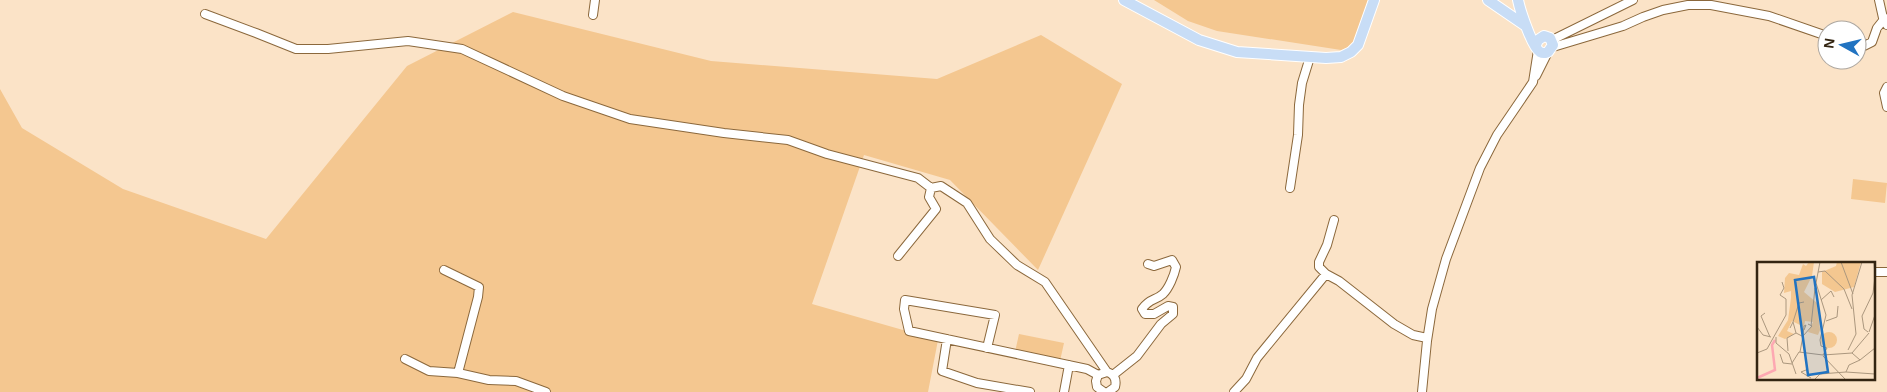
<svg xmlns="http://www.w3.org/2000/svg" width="1887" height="392" viewBox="0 0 1887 392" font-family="Arial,sans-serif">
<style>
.green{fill:#f4c790}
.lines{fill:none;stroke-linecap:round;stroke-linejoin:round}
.minor-casing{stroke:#8b683c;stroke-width:10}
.major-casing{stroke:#fff;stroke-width:12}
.minor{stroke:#fff;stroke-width:8}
.major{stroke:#c8ddf6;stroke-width:10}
.inset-river{fill:none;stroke:#fda8b2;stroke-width:2.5}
.inset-road{fill:none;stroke:#ab977e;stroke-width:1}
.view{fill:#2173c1;fill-opacity:0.15;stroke:#2173c1;stroke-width:2.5}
.inset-edge{fill:none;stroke:#332411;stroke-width:2.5}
</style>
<rect width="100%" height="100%" fill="#fbe3c7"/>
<path class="green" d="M1154 0H1369L1353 45 1341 50 1217 31 1188 21Z
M513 12 711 61 937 79 1041 35 1122 84 1038 270 950 180 864 155 812 304 938 340 928 392H0V89L22 128 123 189 266 239 407 66Z
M1853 179 1887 183 1885 203 1851 199Z
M1019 334 1064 343 1060 361 1015 352Z"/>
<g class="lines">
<g class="minor-casing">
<path id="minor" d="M1879 0 1883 18 1887 25
M205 14 256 33 296 49H328L408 41 462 49 563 96 630 119 724 133 788 140 827 154 918 178 931 188
M593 15 595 0
M1552 40 1633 0
M1857 45 1864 46 1872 42 1877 28 1885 18
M1553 47 1623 26 1643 17 1663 10 1688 5H1711L1769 16 1827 36
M1536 76 1548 52
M1887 87 1884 93 1887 107
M1290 188 1298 135 1299 105 1302 83 1310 57
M1334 220 1327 245 1319 262V267L1326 274 1339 281 1394 324 1413 335 1427 338
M898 256 936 209 929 197 931 188 941 186 967 203 990 239 1017 265 1045 282 1107 372
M444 270 479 287 478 297 458 373 489 380 516 381 546 392
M1873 272H1887
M947 339 942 371 977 383 1030 392
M987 348 995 315 905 300 904 309 909 331 1087 369 1098 375
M405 359 429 371 458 373
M1113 375 1137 356 1161 324 1173 314V307L1168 306 1154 314H1145L1142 309C1150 298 1155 301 1163 294 1169 288 1174 276 1176 267L1172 260 1154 266 1148 264
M1064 392 1069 365
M1104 392 1097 387 1096 381 1098 375 1107 372C1114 374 1117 379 1115 387L1108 392
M1234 392 1246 379 1257 358 1326 274
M1422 392 1427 341 1432 309 1446 259 1480 168 1497 135 1533 82 1538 50"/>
</g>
<g class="major-casing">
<path id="major" d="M1124 0 1199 40 1237 52 1326 58 1341 57 1351 52 1358 45 1374 0
M1488 0 1526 26
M1518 0C1520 10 1532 47 1540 52 1544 54 1545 53 1548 52L1553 45 1550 38 1544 36 1538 40 1536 45"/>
</g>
<use href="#minor" class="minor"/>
<use href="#major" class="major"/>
</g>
<g transform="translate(1757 262)">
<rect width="118" height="118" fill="#fbe3c7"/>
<path d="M52 0H57L55 14 47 30 60 41 63 68 61 73 51 70 56 60 48 59 47 65 35 59 30 69 37 72 28 77 21 74 31 58 34 36V29L27 31 28 16 32 11 42 13 46 2 49 4ZM80 0H104L97 25 78 30 65 22V10L79 4ZM64 78a8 8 0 1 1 16 0a8 8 0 1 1-16 0Z" fill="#f4c790"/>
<path class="inset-river" d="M0 116 18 108 15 83 18 78"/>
<path class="inset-road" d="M63 0 59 21 69 53 63 78 64 84 70 86 66 93M84 0 96 32M117 0 118 15M61 10 68 9 87 27 95 47M64 38 74 29 77 35M8 51 4 54 13 75M69 59 80 55 81 44M36 60 42 41 47 40M54 64 58 26M0 65 6 73 14 75M33 66 36 60 39 71 45 74M111 70 107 67 105 54 116 31 118 15M112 70 118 53M46 73 47 64 49 63 47 68M46 74 55 64 51 62M19 75V81L32 92 39 112M91 88 99 72 95 33 105 0M31 89 30 76 39 71M43 90 46 74M0 91 10 87 29 53V37L23 33 27 26 25 20M95 91 112 71M95 91 103 98 118 86M23 92 26 101 35 102M66 93 95 91M66 94 88 117M35 101 42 90 66 93M49 108 44 110 54 116M89 110 118 112M58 117 63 112 89 110 92 103 103 98"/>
<path class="view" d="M57 15 71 110 51 113 38 18Z"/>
<rect width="118" height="118" class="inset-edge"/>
</g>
<g transform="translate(1842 45) rotate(278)"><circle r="24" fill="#ffffff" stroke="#ada7a0"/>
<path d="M0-4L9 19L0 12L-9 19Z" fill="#2173c1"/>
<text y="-8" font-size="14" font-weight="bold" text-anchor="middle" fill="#332411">N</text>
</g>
</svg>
